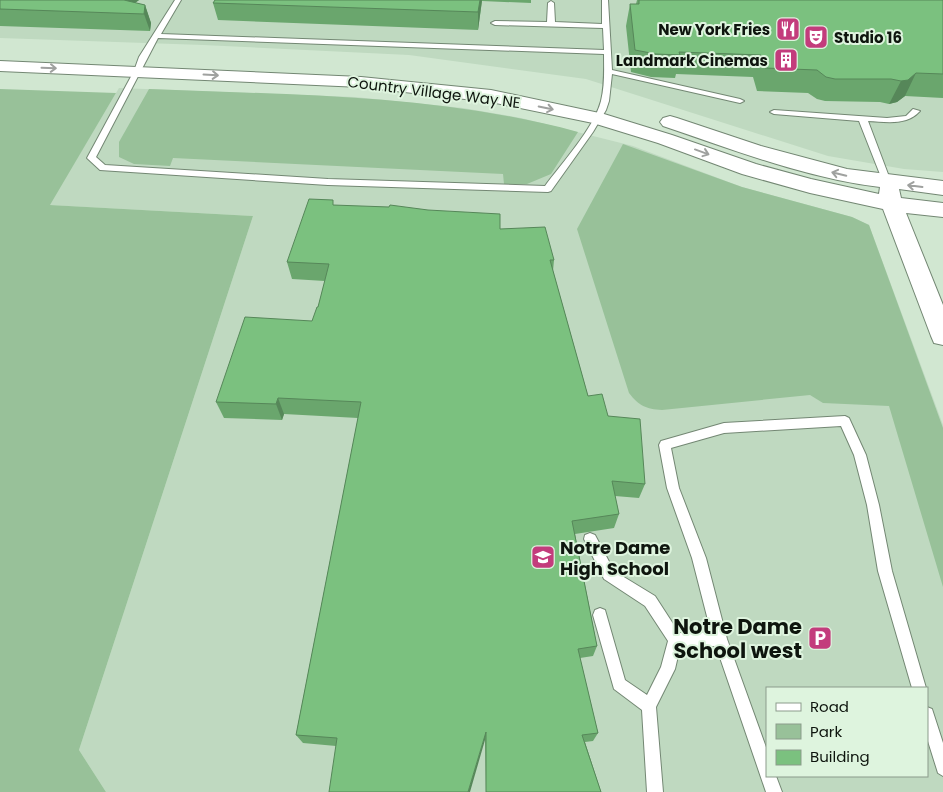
<svg xmlns="http://www.w3.org/2000/svg" width="943" height="792" viewBox="0 0 943 792" font-family="Poppins,sans-serif">
<style>
.built{fill:#bfd9c0;fill-rule:evenodd}
.green{fill:#98c199}
.lines{fill:none;stroke-linecap:round;stroke-linejoin:round}
.service-casing{stroke:#738773;stroke-width:2}
.tertiary-casing{stroke:#738773;stroke-width:2}
.service{fill:#fff;fill-rule:evenodd}
.tertiary{fill:#fff;fill-rule:evenodd}
.wall{fill:#6aa66d}
.shaded-wall{fill:#568759}
.building{fill:#7bc17f;stroke:#568759}
.oneway{stroke:#9fa19f}
.labels{text-anchor:middle;dominant-baseline:central;stroke-width:4;stroke-linejoin:round;paint-order:stroke}
.far-poi-label{font-size:15px;font-weight:bold;fill:#0e150e;stroke:#def4de;text-anchor:end}
.far-street-label{font-size:15px;fill:#0e150e;stroke:#def4de}
.poi-label{font-size:18px;font-weight:bold;fill:#0e150e;stroke:#def4de;text-anchor:start}
.near-poi-label{font-size:21px;font-weight:bold;fill:#0e150e;stroke:#def4de;text-anchor:end}
</style>
<rect width="100%" height="100%" fill="#d1e7d1"/>
<path class="built" d="M0 0H943V172L904 169 828 156 586 79 409 55 203 45 0 38Z
M119 88 355 97 463 108 521 118 633 146 742 187 852 217 869 225 943 425V792H106L79 750 253 216 49 205ZM767 688H927V776H767Z"/>
<path class="green" d="M0 89 116 93 50 205 253 216 79 750 106 792H0Z
M149 89C292 95 438 94 578 132L551 174 527 184H504L503 174 173 158 170 166 134 164 119 157V142Z
M623 144 742 187 852 217 869 225 943 428V587L889 406 823 403 810 395 662 410C646 409 639 406 629 393L577 229Z"/>
<g class="lines">
<g class="service-casing">
<path id="service" d="M175 0H181L161 34 604 50 603 28 495 25 491 23 495 21 547 22 548 3 551 1 554 3 555 22 602 24V0H608L612 70 740 99 744 101 740 103 612 74 609 101 606 110 593 132 551 191 548 192 328 185 100 170 87 158 134 71 139 57ZM158 38 604 54C604 70 605 85 601 101 594 128 562 163 545 186L328 179 105 165 96 157Z
M913 109 920 111C907 126 886 122 868 121L891 182 887 185 883 182 859 121 774 114 770 112 774 110 887 118 906 116Z
M845 416 849 418 866 455 879 505 892 571 926 688H912L878 571 867 505 854 455 841 426 724 433 671 448 679 488 706 558 727 639 767 750V776H776L782 792H766L716 646 680 647 675 669 656 707 663 792H647L642 710 614 689 593 615 595 610 600 608 605 610 625 680 647 695 661 667 668 641 645 606 604 579 584 539 585 535 590 533 595 535 614 571 655 596 679 633 711 632 692 558 667 488 659 445 661 441 724 423Z
M927 707 932 709 943 743V776L938 773 927 738Z"/>
</g>
<g class="tertiary-casing">
<path id="tertiary" d="M0 61 361 77 491 90 604 114 672 135 756 164 811 179 879 194 880 187C806 178 734 150 663 126L660 122 663 118 670 116 677 118 761 146 847 169 943 181V195L899 189 901 198 943 203V217L906 213 943 305V345L934 343 931 336 883 209 810 193 742 174 658 143 593 123 491 102 361 87 0 71Z"/>
</g>
<use href="#service" class="service"/>
<use href="#tertiary" class="tertiary"/>
</g>
<path class="wall" d="M0 0H139L135 3 145 5 151 23 150 31 0 26Z
M215 0H531V3L482 1 478 30 218 20 213 3Z
M637 0H943V98L905 96 897 102 889 104 880 102 825 101 817 99 808 93 757 91 753 77 676 74 675 78 651 77 631 72 626 26 630 4H636Z
M334 205 500 229 554 260 553 271 588 396 608 416 645 484 639 498 615 496 619 514 614 528 575 534 597 646 593 656 580 658 598 733 593 741 585 742 601 792H486L485 740 336 746 303 743 296 735 358 418 284 414 282 420 224 418 216 402 312 321 318 307 325 281 292 279 287 262Z"/>
<path class="shaded-wall" d="M114 0H139L121 13Z
M480 0H482L478 30V12Z
M145 5 151 23 150 31 144 14Z
M916 73 905 96 897 102 889 104 901 81Z
M278 398 284 414 282 420 276 404Z
M486 732 485 740 470 792H468Z"/>
<path class="building" d="M0 0H124L145 5 144 14 0 9Z
M215 0H480L478 12 213 3Z
M639 0H943V74L916 73 908 80 901 81 891 79H835L826 77 817 70 765 68 761 55 679 52 680 55 656 54 635 50 630 4H639Z
M309 199 333 200V205L389 207 390 205 428 210 500 214V229L545 227 554 260H550L588 396 602 394 608 416 640 419 645 484 612 481 619 514 572 521 597 646 578 649 598 733 582 735 601 792H486V732L468 792H329L337 738 296 735 361 402 278 398 276 404 216 402 245 317 312 321 317 307H318L329 264 287 262Z"/>
<defs><path id="oneway-shaft" d="M-6 0H5M1.5-3L5.5 0L1.5 3" fill="none" stroke-width="1.6" stroke-linecap="round" stroke-linejoin="round" transform="scale(1.25)"/></defs>
<g class="oneway">
<use href="#oneway-shaft" transform="translate(49 68) rotate(2)"/>
<use href="#oneway-shaft" transform="translate(211 75) rotate(3)"/>
<use href="#oneway-shaft" transform="translate(546 108) rotate(12)"/>
<use href="#oneway-shaft" transform="translate(702 152) rotate(20)"/>
<use href="#oneway-shaft" transform="translate(839 174) rotate(-166)"/>
<use href="#oneway-shaft" transform="translate(915 186) rotate(-173)"/>
</g>
<defs>
<g id="restaurant-square" transform="scale(1.25)"><rect x="-9" y="-9" width="18" height="18" rx="4" fill="#c33c7c" stroke="#def4de"/><path d="M-5-6h1v4h1v-4h1v4h1v-4h1v5L-1.5 .5V6h-2V.5L-5-1ZM5-6V6H3V1.5H1.5Q1.5-4 5-6Z" fill="#fff"/></g>
<g id="theatre-square" transform="scale(1.25)"><rect x="-9" y="-9" width="18" height="18" rx="4" fill="#c33c7c" stroke="#def4de"/><path d="M-5-5.5Q0-4 5-5.5V0Q5 5 0 6Q-5 5-5 0ZM-3.3-2.5H-1v1.5H-3.3ZM1-2.5H3.3v1.5H1ZM-2.8 1Q0 5.5 2.8 1Z" fill="#fff"/></g>
<g id="building-square" transform="scale(1.25)"><rect x="-9" y="-9" width="18" height="18" rx="4" fill="#c33c7c" stroke="#def4de"/><path d="M-4-6H4V6H1V3H-1V6H-4ZM-2.5-4.3h1.7v1.8h-1.7ZM.8-4.3h1.7v1.8H.8ZM-2.5-1h1.7V.8h-1.7ZM.8-1h1.7V.8H.8Z" fill="#fff"/></g>
<g id="school-square" transform="scale(1.25)"><rect x="-9" y="-9" width="18" height="18" rx="4" fill="#c33c7c" stroke="#def4de"/><path d="M0-5L7-2L0 1L-7-2ZM-4 1L0 2.5L4 1V4Q0 6-4 4Z" fill="#fff"/></g>
<g id="parking-square" transform="scale(1.25)"><rect x="-9" y="-9" width="18" height="18" rx="4" fill="#c33c7c" stroke="#def4de"/><path d="M-3.5-5.5H1a3.5 3.5 0 0 1 0 7H-1V5.5H-3.5ZM-1-3.4V-.6H.8a1.4 1.4 0 0 0 0-2.8Z" fill="#fff"/></g>
</defs>
<g fill-rule="evenodd">
<use href="#restaurant-square" x="788" y="29"/>
<use href="#theatre-square" x="816" y="37"/>
<use href="#building-square" x="786" y="60"/>
<use href="#school-square" x="543" y="557"/>
<use href="#parking-square" x="820" y="638"/>
</g>
<g class="labels">
<g class="far-poi-label">
<text x="770" y="29">New York Fries</text>
<text x="834" y="37" text-anchor="start">Studio 16</text>
<text x="768" y="60">Landmark Cinemas</text>
</g>
<g class="far-street-label">
<text transform="translate(434 92) rotate(7)">Country Village Way NE</text>
</g>
<g class="poi-label">
<text x="560" y="547">Notre Dame<tspan x="560" dy="21">High School</tspan></text>
</g>
<g class="near-poi-label">
<text x="802" y="626">Notre Dame<tspan x="802" dy="24">School west</tspan></text>
</g>
</g>
<rect x="766" y="687" width="162" height="90" fill="#def4de" stroke="#8b9b8b"/>
<rect x="776" y="703" width="25" height="8" fill="#ffffff" stroke="#8b9b8b"/>
<text x="810" y="712" font-size="15" fill="#0e150e">Road</text>
<rect x="776" y="724" width="25" height="15" fill="#98c199" stroke="#8b9b8b"/>
<text x="810" y="737" font-size="15" fill="#0e150e">Park</text>
<rect x="776" y="750" width="25" height="15" fill="#7bc17f" stroke="#8b9b8b"/>
<text x="810" y="762" font-size="15" fill="#0e150e">Building</text>
</svg>
